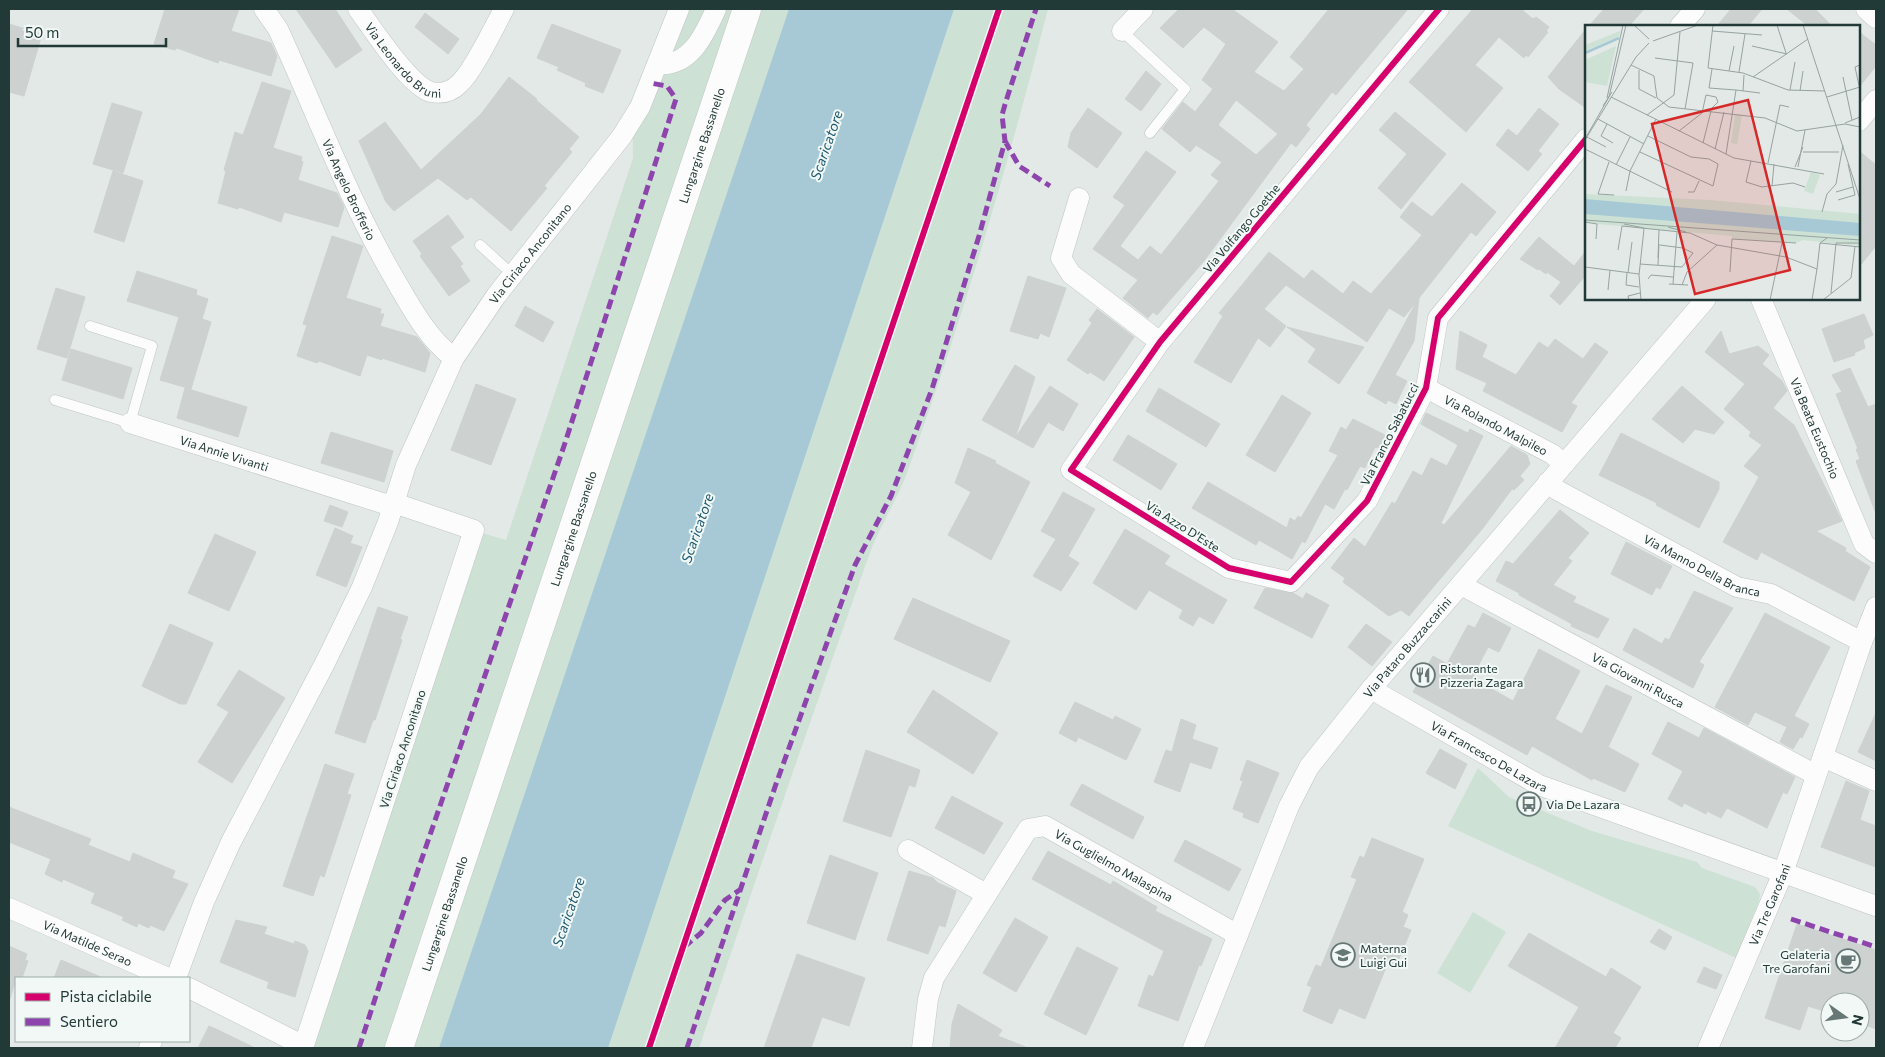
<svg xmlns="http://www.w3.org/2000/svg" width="1885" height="1057" viewBox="0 0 1885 1057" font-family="Commissioner,sans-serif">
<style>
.green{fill:#cde1d5}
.water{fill:#a6c9d5}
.building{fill:#cdd2d1;stroke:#ccd2d0;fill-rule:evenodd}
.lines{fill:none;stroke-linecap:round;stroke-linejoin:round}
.lane-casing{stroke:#c0c5c4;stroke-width:11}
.street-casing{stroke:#c0c5c4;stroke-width:21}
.secondary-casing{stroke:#bfc6c4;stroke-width:29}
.lane{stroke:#fbfcfb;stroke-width:10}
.street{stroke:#fbfcfb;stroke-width:20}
.secondary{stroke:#fbfcfb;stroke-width:28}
.quiet{stroke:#8e44ad;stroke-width:5;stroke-dasharray:10 5;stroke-linecap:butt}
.cycleway-casing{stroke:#f1f8f5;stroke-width:9}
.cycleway{stroke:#d6006c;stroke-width:6}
.labels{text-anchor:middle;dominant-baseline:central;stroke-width:4;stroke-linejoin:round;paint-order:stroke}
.street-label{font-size:12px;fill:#223a37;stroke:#f1f8f5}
.poi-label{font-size:12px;fill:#223a37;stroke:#f1f8f5;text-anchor:start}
.water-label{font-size:14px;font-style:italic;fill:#205b73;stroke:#f1f8f5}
.inset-river{fill:none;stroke:#a6c9d5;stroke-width:2.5}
.inset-road{fill:none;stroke:#96a3a1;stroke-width:1}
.view{fill:#d62828;fill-opacity:0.15;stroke:#d62828;stroke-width:2.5}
.inset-edge{fill:none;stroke:#223a37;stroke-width:2.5}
</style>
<rect width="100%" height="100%" fill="#e3e9e7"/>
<path class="green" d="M669 9H1048C1008 166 962 321 907 473 896 502 878 529 868 558 810 721 754 884 699 1048H304L475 531 506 540 633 158 632 104Z
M1478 768 1509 797 1592 831 1697 862 1702 868 1755 887 1760 894 1759 901 1736 958 1448 826Z
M1473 912 1506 932 1470 993 1437 973Z"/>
<path class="water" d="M789 9H954L608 1048H439Z"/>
<path class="building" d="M165 9H239L231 31 271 43 277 56 271 76 219 60 218 63 177 48 175 50 154 44Z
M296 9H335L362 50 336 68Z
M1179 9H1232L1278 42 1254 72 1284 91 1304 69 1290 57 1329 9H1408L1336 95 1332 92 1306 125 1310 129 1296 147 1291 143 1204 261 1157 315 1153 312 1148 318 1123 298 1138 280 1093 249 1125 205 1113 197 1146 151 1176 172 1120 246 1138 260 1150 246 1161 255 1219 181 1211 175 1222 162 1196 145 1190 152 1162 129 1183 102 1195 112 1213 89 1202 80 1226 44 1204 27 1183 48 1160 28ZM1236 100 1278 134 1256 155 1218 125Z
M1473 9H1521L1533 19 1536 17 1549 27 1546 31 1548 32 1528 57 1526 55 1524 58 1499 37 1475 65 1503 88 1466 132 1409 82Z
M1604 9H1644L1629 26H1589Z
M1731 9H1762L1748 26H1717Z
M1787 9H1815L1832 26H1808Z
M425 13 459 39 448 54 415 27Z
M9 24 42 34 24 96 9 92Z
M552 24 621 50 603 93 585 86 586 83 557 70 559 67 537 58Z
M1586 29V108L1559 89 1548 77Z
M1859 32 1876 45V66L1859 87Z
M1146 71 1161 84 1141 111 1125 99Z
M509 77 537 99 536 100 579 137 569 149 572 152 544 186 547 188 511 231 471 197 467 200 438 178 394 211 386 202 359 141 385 122 421 170 481 114Z
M262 82 291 91 273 148 302 157 301 161 303 162 298 180 337 193 344 207 338 227 284 212 281 222 239 207 238 209 218 203 226 171 224 170 235 132 243 135Z
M112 103 142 112 123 173 93 164Z
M1088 108 1122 133 1097 168 1068 147 1071 133Z
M1539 108 1559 124 1538 151 1542 154 1528 171 1496 145 1508 129 1517 136Z
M1395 112 1446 154 1401 209 1378 188 1407 154 1379 130Z
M1859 151 1876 165V246L1859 267Z
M113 171 143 181 124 242 94 232Z
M1462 183 1496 212 1476 236 1471 232 1419 298 1414 341 1395 375 1407 381 1396 404 1388 400 1386 404 1367 393 1417 301 1404 317 1389 308 1367 342 1286 285 1264 309 1286 326 1270 347 1258 338 1231 383 1194 362 1223 316 1219 313 1269 252 1304 279 1312 270 1343 294 1353 281 1371 294 1422 235 1400 217 1412 202 1432 217Z
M448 215 464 237 450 247 463 264 460 266 470 281 449 296 420 256 422 254 413 241Z
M332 236 363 246 346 298 381 309 380 314H384L380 326 417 337 430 353 425 372 382 358V360L367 355 360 376 319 361 317 363 297 356 307 325 303 324Z
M1539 237 1574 266 1586 251V275L1560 305 1550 296 1561 282 1547 272 1546 274 1539 269 1538 270 1520 259Z
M137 271 197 290 196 295 208 299 202 319 211 322 191 389 160 380 179 317 127 301Z
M1028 276 1066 288 1049 337 1040 333 1038 339 1010 331Z
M56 288 85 297 67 358 37 349Z
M525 306 554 322 543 342 515 326Z
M1097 309 1134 337 1104 381 1090 372 1088 374 1067 360 1092 323 1089 320Z
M1864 314 1873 335 1863 340 1865 348 1854 353 1855 355 1834 362 1822 329Z
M1287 327 1364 347 1339 384 1308 362 1316 349Z
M1460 331 1487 345 1482 357 1516 375 1539 342 1548 348 1555 339 1583 359 1595 343 1608 352 1571 403 1577 406 1562 432 1483 391 1487 383 1456 369Z
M1721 331 1729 354 1758 346 1769 355 1762 364 1782 381 1787 391 1773 408 1794 425 1842 521 1816 531 1846 548 1845 551 1870 567 1854 601 1761 552 1757 560 1723 542 1759 477 1744 466 1762 445 1749 436 1751 432 1724 409 1745 384 1705 352Z
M71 349 132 368 123 399 62 380Z
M1015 365 1035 377 1015 438 1050 386 1078 404 1063 431 1048 422 1033 448 982 420Z
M1850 368 1868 407 1876 404 1875 511 1856 461 1860 459 1856 449H1858L1836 394 1842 392 1832 375Z
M476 384 516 399 491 465 451 450Z
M1682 386 1724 422 1714 434 1695 429 1683 443 1652 419Z
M185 388 247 407 238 437 177 418Z
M1159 388 1220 424 1206 447 1146 411Z
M1282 395 1311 413 1275 472 1246 455Z
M1426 413 1468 433 1470 429 1483 436 1441 523 1444 525 1511 446 1527 455 1530 464 1520 476 1524 480 1514 490 1512 489 1483 528 1409 616 1401 610 1389 616 1343 582 1345 578 1331 568 1354 538 1365 547 1392 502 1395 504 1413 471 1422 476 1431 458 1447 466 1458 445 1421 424Z
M1353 419 1387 436 1381 449 1375 447 1365 468 1360 466 1347 490 1345 489 1334 509 1325 504 1305 543 1302 541 1292 559 1259 540 1256 545 1192 508 1208 482 1287 528 1290 518 1295 521 1298 516 1301 518 1338 455 1329 451 1341 427 1346 430Z
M331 432 393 451 384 482 321 463Z
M1621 433 1719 482V489L1699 528 1656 505 1657 503 1599 475Z
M1128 435 1177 464 1161 490 1113 460Z
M968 448 996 461 995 463 1030 482 991 560 948 535 971 492 955 483Z
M1063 492 1095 509 1068 556 1079 563 1061 591 1033 576 1056 539 1041 531Z
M330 505 348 512 342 527 324 521Z
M1560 510 1589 533 1568 558 1572 561 1553 585 1576 597 1573 602 1609 619 1598 638 1571 626 1572 624 1519 595V593L1496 581 1506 561 1513 564Z
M335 528 353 536 350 543 362 547 346 587 316 575Z
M1125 529 1170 556 1164 564 1227 600 1213 624 1199 616 1193 626 1179 618 1183 610 1149 590 1136 610 1093 583Z
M215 534 256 552 229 611 188 593Z
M1626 542 1672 566 1660 589 1656 587 1652 595 1611 574Z
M1265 588 1293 593 1303 599 1306 593 1329 605 1312 638 1254 608Z
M1694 591 1733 608 1699 662 1704 665 1693 688 1623 650 1634 628 1662 644 1665 638 1669 640Z
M913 598 1010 641 990 682 894 639Z
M378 607 408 617 400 639 402 640 375 720H373L365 743 335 733Z
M1483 613 1511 628 1499 652 1488 647 1472 678 1513 701 1539 649 1580 671 1555 719 1582 734 1606 685 1632 697 1608 747 1639 764 1625 792 1593 778 1592 780 1532 746 1527 755 1413 692 1433 656 1447 664 1468 625 1475 628Z
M1765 613 1830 647 1794 716 1809 724 1802 738 1800 737 1793 749 1780 742 1787 727 1755 712 1748 725 1715 707Z
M170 624 213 643 186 704H180L142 686Z
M1366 624 1392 642 1372 666 1348 647Z
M239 670 285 698 232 783 198 762 229 712 217 705Z
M933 690 998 733 973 774 907 732Z
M1075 702 1113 720 1115 716 1141 729 1126 760 1078 737 1076 742 1059 733Z
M1876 713V761L1858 752Z
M1181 719 1196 725 1192 739 1218 748 1211 769 1190 762 1180 792 1154 782 1166 750 1172 752Z
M1668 722 1699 738 1704 728 1795 777 1787 794 1783 792 1767 828 1727 808 1721 818 1707 811 1706 814 1684 803 1682 807 1668 799 1683 771 1652 754Z
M1440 749 1467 764 1455 789 1426 773Z
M866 750 920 770 915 787 909 785 891 837 843 821Z
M1247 760 1279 773 1258 823 1243 817 1244 813 1233 809 1243 781 1240 780Z
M325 764 354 774 347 794 351 795 324 877 320 875 313 896 283 886Z
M1846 781 1869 791 1860 820 1876 826V867L1821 847Z
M1082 784 1144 817 1133 839 1070 805Z
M952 796 1003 823 984 854 935 828Z
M9 807 91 839 88 845 130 862 133 853 175 871 172 878 188 884 164 931 150 925 149 928 138 923 137 927 122 920 124 917 91 903 95 893 63 879 62 882 45 874 51 859 9 842Z
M1372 838 1424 859 1402 912 1408 915 1403 927 1411 930 1395 968 1387 965 1365 1019 1339 1008 1332 1024 1303 1011 1312 987 1307 985 1316 965 1321 967 1357 879 1351 877 1360 856 1364 858Z
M1185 840 1241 869 1229 891 1174 861Z
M1048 851 1111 885 1113 881 1157 907 1155 911 1212 939 1201 966 1199 965 1178 1021 1138 1006 1149 975 1153 977 1164 951 1032 879Z
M830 855 878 873 855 940 807 923Z
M909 871 933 878 938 883 956 891 945 927 939 925 928 954 887 940Z
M1015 918 1048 937 1016 992 983 973Z
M236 920 267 927 264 934 294 944 295 941 305 945 308 951 295 997 267 988 269 982 220 962Z
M1797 924 1876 950V1029L1860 1023V1002H1830V1013L1808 1006 1800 1030 1765 1018Z
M1659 929 1672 937 1665 950 1650 942Z
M1529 933 1606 977 1611 968 1641 987 1613 1033 1621 1038 1615 1048H1555L1579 1007 1508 966Z
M9 946 27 954 25 960 28 961 22 978H16L10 999Z
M1077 947 1118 968 1086 1035 1044 1014Z
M797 954 865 978 849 1026 822 1017 811 1048H764Z
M61 960 103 978H54Z
M1704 967 1722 975 1716 989 1697 982Z
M958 1004 1002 1030 998 1036 1028 1048H950L952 1024Z
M209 1026 216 1029 255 1048H198Z"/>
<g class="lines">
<g class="lane-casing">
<path id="lane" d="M1122 31 1185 89 1150 133
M480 245 512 274
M55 400 130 423 152 346 90 326"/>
</g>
<g class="street-casing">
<g id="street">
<path id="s1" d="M264 9 278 29C317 114 349 202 397 283 412 309 429 340 454 358"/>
<path id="s2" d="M358 9C372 28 409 86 431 92 441 94 451 92 459 84 473 72 494 27 504 9"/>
<path d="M1439 9 1160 342 1071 470 1229 568 1291 582 1367 501 1426 388 1438 318 1586 139"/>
<path d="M1866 9 1876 18"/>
<path d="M1680 26 1695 9"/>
<path d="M1122 31 1143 9"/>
<path d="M658 64C691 67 705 33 716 9"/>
<path d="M1859 121 1876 100"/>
<path d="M1079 198 1061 258 1071 274 1160 342"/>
<path id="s3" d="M1761 299 1864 544 1876 553"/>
<path id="s4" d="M1426 388 1552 454 1564 464"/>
<path id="s5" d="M130 423 382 503 403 506 474 530 303 1048"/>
<path id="s6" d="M1548 482 1557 490 1737 587 1771 594 1862 642"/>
<path id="s7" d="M1461 585 1816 775"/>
<path id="s8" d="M1371 689 1539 785 1876 906"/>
<path d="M1823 757 1876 781"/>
<path d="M908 850 986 894"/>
<path id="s9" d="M9 908 168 978"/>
<path id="s10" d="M176 978 204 902 231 842 326 661 362 587 388 522 406 465 454 358 496 296 622 136 640 107 679 9"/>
<path d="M189 988 304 1046"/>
<path d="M149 1048 152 1041"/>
<path id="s11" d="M922 1048 928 999 934 978 1028 829 1045 826 1238 935"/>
<path id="s12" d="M1193 1048 1289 806 1309 767 1371 689 1706 299"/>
<path id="s13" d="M1708 1048 1783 873 1862 642 1876 607"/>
</g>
</g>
<g class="secondary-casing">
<g id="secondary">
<path id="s14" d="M399 1048 747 9"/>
</g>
</g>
<use href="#lane" class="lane"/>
<use href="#street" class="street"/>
<use href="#secondary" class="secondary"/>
<path class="quiet" d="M1005 141 1019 166 1050 186
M1791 919 1876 947
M684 947 701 933 725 900 741 889
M359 1048 399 925 564 446 676 99 667 86 650 83
M687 1048 776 784 855 565 891 496 932 389 979 236 1005 141 1002 115 1006 101 1036 9"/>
<g class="cycleway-casing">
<path id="cycleway" d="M1439 9 1160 342 1071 470 1229 568 1291 582 1367 501 1426 388 1438 318 1586 139
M649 1048 999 9"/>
</g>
<use href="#cycleway" class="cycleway"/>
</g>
<defs>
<g id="restaurant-ring" transform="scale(1.25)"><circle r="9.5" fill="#f1f8f5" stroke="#667775" stroke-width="1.5"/><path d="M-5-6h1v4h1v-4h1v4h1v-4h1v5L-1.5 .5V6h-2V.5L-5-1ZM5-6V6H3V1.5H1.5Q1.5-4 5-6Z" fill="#667775"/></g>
<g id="bus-ring" transform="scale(1.25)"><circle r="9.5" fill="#f1f8f5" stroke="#667775" stroke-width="1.5"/><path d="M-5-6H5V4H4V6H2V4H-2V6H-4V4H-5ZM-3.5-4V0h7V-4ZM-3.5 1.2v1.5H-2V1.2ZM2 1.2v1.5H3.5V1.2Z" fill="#667775"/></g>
<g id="school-ring" transform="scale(1.25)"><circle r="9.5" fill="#f1f8f5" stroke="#667775" stroke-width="1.5"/><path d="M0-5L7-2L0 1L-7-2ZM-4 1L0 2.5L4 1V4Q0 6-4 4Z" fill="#667775"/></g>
<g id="cafe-ring" transform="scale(1.25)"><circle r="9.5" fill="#f1f8f5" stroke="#667775" stroke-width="1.5"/><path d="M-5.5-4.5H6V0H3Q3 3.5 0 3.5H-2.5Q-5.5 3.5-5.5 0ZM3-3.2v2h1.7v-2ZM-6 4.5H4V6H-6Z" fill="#667775"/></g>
</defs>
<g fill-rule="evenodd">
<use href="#restaurant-ring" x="1423" y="675"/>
<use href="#bus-ring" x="1529" y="804"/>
<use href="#school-ring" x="1343" y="955"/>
<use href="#cafe-ring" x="1848" y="961"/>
</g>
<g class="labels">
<g class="street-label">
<text stroke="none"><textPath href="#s2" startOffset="70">Via Leonardo Bruni</textPath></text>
<text stroke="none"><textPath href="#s14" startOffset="952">Lungargine Bassanello</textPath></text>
<text stroke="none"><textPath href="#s1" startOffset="200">Via Angelo Brofferio</textPath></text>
<text transform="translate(1241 228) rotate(-50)">Via Volfango Goethe</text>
<text stroke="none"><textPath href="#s10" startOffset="810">Via Ciriaco Anconitano</textPath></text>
<text stroke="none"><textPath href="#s4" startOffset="79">Via Rolando Malpileo</textPath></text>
<text stroke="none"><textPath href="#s3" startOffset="140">Via Beata Eustochio</textPath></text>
<text transform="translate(1389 434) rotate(-63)">Via Franco Sabatucci</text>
<text stroke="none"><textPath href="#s5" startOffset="99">Via Annie Vivanti</textPath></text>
<text transform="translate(1183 526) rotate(32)">Via Azzo D'Este</text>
<text stroke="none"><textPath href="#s14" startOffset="548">Lungargine Bassanello</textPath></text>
<text stroke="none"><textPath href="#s6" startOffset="176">Via Manno Della Branca</textPath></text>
<text stroke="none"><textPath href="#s12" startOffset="459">Via Pataro Buzzaccarini</textPath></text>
<text stroke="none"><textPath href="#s7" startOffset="201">Via Giovanni Rusca</textPath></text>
<text transform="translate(402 749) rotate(-72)">Via Ciriaco Anconitano</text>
<text stroke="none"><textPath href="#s8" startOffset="136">Via Francesco De Lazara</textPath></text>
<text stroke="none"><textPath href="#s11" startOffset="344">Via Guglielmo Malaspina</textPath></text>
<text stroke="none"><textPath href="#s13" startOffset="156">Via Tre Garofani</textPath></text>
<text stroke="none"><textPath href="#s14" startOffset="142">Lungargine Bassanello</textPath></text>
<text stroke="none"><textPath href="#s9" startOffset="86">Via Matilde Serao</textPath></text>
</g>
<g class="poi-label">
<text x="1440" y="668">Ristorante<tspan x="1440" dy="14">Pizzeria Zagara</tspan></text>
<text x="1546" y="804">Via De Lazara</text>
<text x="1360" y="948">Materna<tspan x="1360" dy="14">Luigi Gui</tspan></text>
<text x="1830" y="954" text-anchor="end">Gelateria<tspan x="1830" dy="14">Tre Garofani</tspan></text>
</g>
<g class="water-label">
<text transform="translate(826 145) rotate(-71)">Scaricatore</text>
<text transform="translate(697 528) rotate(-71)">Scaricatore</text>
<text transform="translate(568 912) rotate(-71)">Scaricatore</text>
</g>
</g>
<g transform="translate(1585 25)">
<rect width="275" height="275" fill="#e3e9e7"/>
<path d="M35 6 34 11 0 26V20ZM31 21 22 61 0 57V35ZM150 90H157L152 119 146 118ZM226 147 235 150 228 169 219 166ZM0 169 125 175 275 189V221L218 215 211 218 147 214V211L12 199 0 196Z" fill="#cde1d5"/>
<path d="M0 174 264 197 275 198V211L0 189Z" fill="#a6c9d5"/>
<path class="inset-river" d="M0 28 34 13"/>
<path class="inset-road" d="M49 0 64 14M128 0 123 43 158 48 203 65 240 66M192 0 201 28M218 0 275 174M127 6 177 10M68 16 113 0M167 21 202 29M70 33 108 38 100 84M46 40 69 51 72 73 84 82 180 93 212 106 260 99 275 102M275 40 270 42 275 65M127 44 124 63 151 65M54 45V64L71 73M144 46 149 21M154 47 160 9M168 52 223 14M258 52 267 95M205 65 210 37M158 66 159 50M215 66 218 46M26 72 149 133 239 149M242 72 275 62M22 73 38 0M18 81 27 67M62 90 89 70 95 7M13 94 59 119M260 98 275 92M22 99 16 111 28 118M94 106 117 88 121 70 131 72 133 77 124 86M2 112 21 122M0 114 24 72 41 0M0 115 51 32 64 18M118 118 126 86M0 124 87 167M130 124 139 87M55 127 128 161 133 139 124 134 106 132 63 111M218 127H254M141 129 151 65 175 68M166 136 161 157 177 162 208 158 220 162M24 137 13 169 29 170M183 138 195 80 204 82M31 140 45 112M210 142 218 122M213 142 220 105M187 161 189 139M41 166 45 146 71 94M103 167H109L114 156M251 167 268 162M253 175 270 170 263 139M237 187 242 169 251 159 258 120M0 195 275 215M0 197 12 199 11 214M39 199 59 203M83 202 101 207M235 218 275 222M33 225 37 201 105 208 132 220 201 232 232 244 227 275M73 233 74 205M55 239 97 242 108 228 98 223 75 220M73 240 74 219M0 242 54 249M232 244 235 218 242 213M145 247 147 214 211 218M42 248 41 260 54 262M43 248 47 217M63 254 66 250 88 252M84 259 103 260M88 259 92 207M97 260 102 247 132 220M23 265 25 245M246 268 251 218H275M44 275 43 271 55 268M56 275 54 250 59 204M185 275 197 218M238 275 266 253 270 221"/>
<path class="view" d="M163 75 205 245 110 269 67 99Z"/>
<rect width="275" height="275" class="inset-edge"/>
</g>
<rect width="1885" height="1057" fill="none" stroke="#223a37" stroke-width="20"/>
<rect x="15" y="977" width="175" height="65" fill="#f1f8f5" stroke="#9eaca9"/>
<rect x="25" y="993" width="25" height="8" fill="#d6006c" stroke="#9eaca9"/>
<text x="60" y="1002" font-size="15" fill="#223a37">Pista ciclabile</text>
<rect x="25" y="1018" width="25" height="8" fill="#8e44ad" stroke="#9eaca9"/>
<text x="60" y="1027" font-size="15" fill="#223a37">Sentiero</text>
<g transform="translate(1845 1017) rotate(104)"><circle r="24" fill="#f1f8f5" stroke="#9eaca9"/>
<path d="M0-4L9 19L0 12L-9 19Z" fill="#667775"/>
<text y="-8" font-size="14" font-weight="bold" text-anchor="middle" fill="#223a37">N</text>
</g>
<path d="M18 38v8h148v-8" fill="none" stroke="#223a37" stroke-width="2.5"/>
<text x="25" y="38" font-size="15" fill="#223a37" stroke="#f1f8f5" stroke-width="4" paint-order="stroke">50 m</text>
</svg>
